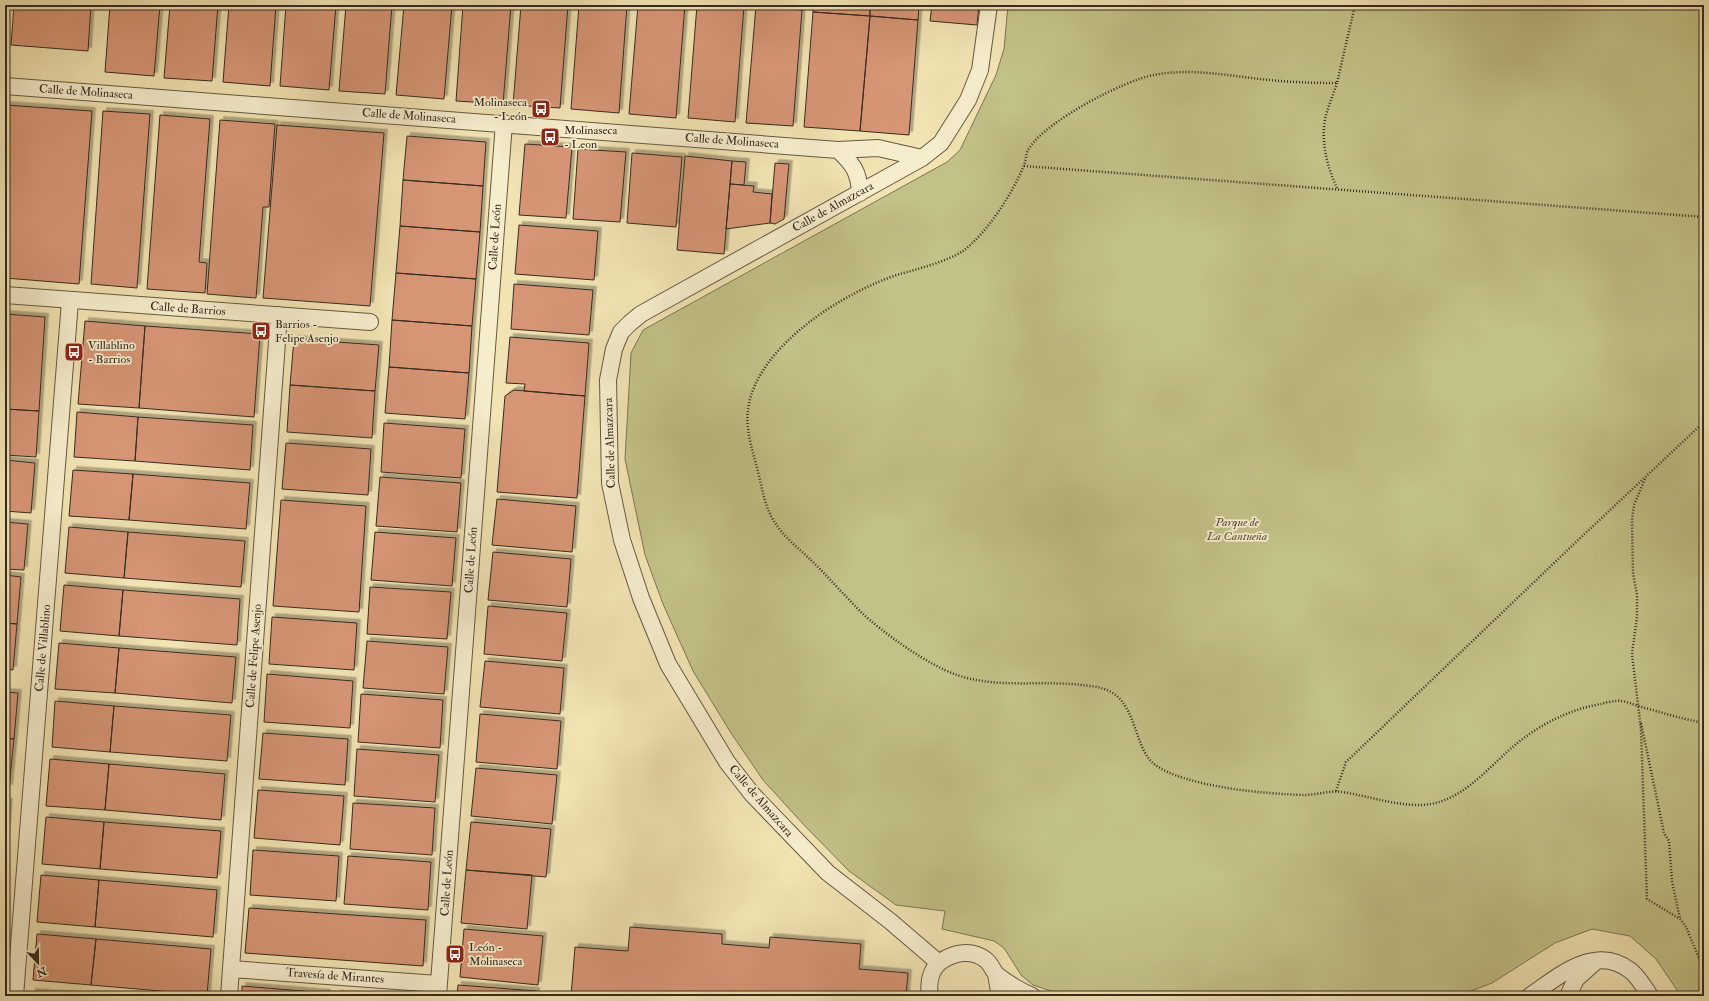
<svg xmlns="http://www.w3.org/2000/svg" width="1709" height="1001" viewBox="0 0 1709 1001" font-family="'IM FELL Double Pica',serif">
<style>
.green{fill:#c2c187;stroke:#7c7654}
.building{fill:#d69575;stroke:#362b20;filter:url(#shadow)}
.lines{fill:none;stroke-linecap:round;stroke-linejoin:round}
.minor-casing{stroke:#655944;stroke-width:18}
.path{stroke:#362b20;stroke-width:2.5;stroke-dasharray:1 2;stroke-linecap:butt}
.minor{stroke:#f6edcd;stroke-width:16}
.labels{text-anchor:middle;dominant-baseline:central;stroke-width:3.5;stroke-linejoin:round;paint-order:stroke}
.street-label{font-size:12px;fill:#362b20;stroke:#f6edcd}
.poi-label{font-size:12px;fill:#362b20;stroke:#f6edcd;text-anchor:start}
.park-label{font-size:12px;font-style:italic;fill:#59503a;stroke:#f6edcd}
</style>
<defs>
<filter id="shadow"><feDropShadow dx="3.5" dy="-3.5" stdDeviation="0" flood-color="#0004"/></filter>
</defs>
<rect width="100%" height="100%" fill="#f1e3b2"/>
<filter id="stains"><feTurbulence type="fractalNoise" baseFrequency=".005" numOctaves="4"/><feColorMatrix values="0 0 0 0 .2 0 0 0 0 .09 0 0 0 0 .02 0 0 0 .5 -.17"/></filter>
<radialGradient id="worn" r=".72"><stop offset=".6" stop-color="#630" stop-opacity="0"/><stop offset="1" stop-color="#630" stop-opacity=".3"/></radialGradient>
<path class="green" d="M1008 5H1704V996H1681L1656 959 1630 936 1592 929 1555 943 1492 983 1458 996H1066L1033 985 1021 975 1004 948 994 941 942 929 945 911 896 905 849 871 804 825 763 780 731 733 693 671 663 604 645 555 625 459 631 353 643 330 947 162 960 150 996 75 1004 49Z"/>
<path class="building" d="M14 5H91L88 51 11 45Z
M110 5H160L154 76 105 72Z
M170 5H218L212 81 164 78Z
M229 5H276L270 86 223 82Z
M286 5H336L329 90 280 86Z
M346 5H392L385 94 339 91Z
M404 5H452L444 99 396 95Z
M463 5H511L503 104 456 101Z
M521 5H568L560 108 513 105Z
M579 5H627L619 113 571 109Z
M638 5H685L676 118 629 114Z
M697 5 744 6 735 122 688 118Z
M756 5H803L802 10Z
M813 5H870V16L813 12Z
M870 5H919L918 20 870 16Z
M932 5H979L977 25 930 21Z
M756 6 802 10 793 126 746 123Z
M813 12 870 16 860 131 804 127Z
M870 16 918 20 909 135 860 131Z
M5 105 92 111 79 284 5 278Z
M103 111 150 114 137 288 91 284Z
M160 115 210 119 199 262 207 263 205 293 147 289Z
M220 120 275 124 269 207H263L256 298 207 294Z
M277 125 384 133 370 306 263 298Z
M407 136 486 142 483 186 403 180Z
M525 144 572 147 566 218 519 215Z
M578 149 626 152 620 222 573 219Z
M632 153 682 157 676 227 627 223Z
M685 156 732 161 724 254 677 250Z
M732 161 746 162 744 185 730 184Z
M775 163 789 164 784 219 775 224 770 223Z
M403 180 483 186 480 232 400 226Z
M730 184 754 186 753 192 772 194 770 223 726 229Z
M519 225 598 231 594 280 515 274Z
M400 226 480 232 476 279 396 273Z
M396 273 476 279 472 326 392 320Z
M514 284 593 290 589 335 511 329Z
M5 314 45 317 39 411 5 409Z
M392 320 472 326 469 373 389 367Z
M85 321 145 326 139 408 78 404Z
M145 326 260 334 254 417 139 408Z
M510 337 589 343 585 396 524 391 525 384 506 383Z
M294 339 379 345 375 391 290 385Z
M389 367 469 373 465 419 385 413Z
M290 385 375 391 372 438 287 432Z
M514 390 585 396 577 498 497 492 505 396Z
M5 409 39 411 36 457 5 455Z
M77 412 138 417 135 461 74 457Z
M138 417 253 425 250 470 135 461Z
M384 423 465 429 461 478 381 472Z
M286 443 371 449 368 495 282 489Z
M5 460 35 463 31 513 5 511Z
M73 470 133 474 129 520 69 516Z
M133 474 250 483 246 529 129 520Z
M380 477 461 483 457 532 376 526Z
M497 499 576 506 572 552 492 545Z
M281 500 366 506 359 612 273 606Z
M5 522 28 524 24 570 5 569Z
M69 527 128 532 124 578 65 573Z
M128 532 245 541 241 587 124 578Z
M375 532 456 538 452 586 371 580Z
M493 552 571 559 567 607 488 600Z
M5 575 21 577 17 624 5 623Z
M64 585 123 590 119 636 60 631Z
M370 587 451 592 447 639 367 634Z
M123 590 240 599 237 645 119 636Z
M488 606 567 613 562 661 484 654Z
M272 617 357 623 354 670 269 664Z
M5 623 17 624 13 670 5 669Z
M367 641 448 647 444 694 363 688Z
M59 643 119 648 115 693 55 689Z
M119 648 236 657 232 703 115 693Z
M485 661 564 668 560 714 480 707Z
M267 674 353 681 350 728 264 722Z
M5 692 18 693 14 739 5 738Z
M361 694 443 700 440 748 358 742Z
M55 701 114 706 110 752 52 747Z
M114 706 231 715 227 761 110 752Z
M480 714 561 721 557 769 476 762Z
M263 733 348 739 345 785 259 779Z
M5 738 14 739 9 788H5Z
M357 749 439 755 435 802 354 796Z
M50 759 109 764 105 810 46 806Z
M109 764 225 774 221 820 105 810Z
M476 768 557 775 552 824 471 816Z
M258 790 344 796 340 845 254 838Z
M5 802H9L5 848Z
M353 803 435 808 432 855 350 849Z
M46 817 104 822 100 869 42 864Z
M104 822 221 831 217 878 100 869Z
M471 822 551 829 546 877 466 870Z
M253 850 339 856 336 901 250 895Z
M348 856 431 862 428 910 344 904Z
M466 870 532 875 527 929 461 923Z
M41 875 99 880 95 927 37 922Z
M99 880 217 890 213 937 95 927Z
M249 908 426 920 423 966 245 953Z
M630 927 722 934V944L769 948 770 937 861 944 859 969 908 973 906 996H571L575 947 628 951Z
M464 929 543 936 538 985 460 977Z
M37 934 96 939 91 985 33 980Z
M96 939 211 949 207 995 91 985Z
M458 985 536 991V996H457Z
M242 986 327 993V996H242Z
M32 992 85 996H32Z
M337 994 372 996H337Z"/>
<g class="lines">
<g class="minor-casing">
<path id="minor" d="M5 86 838 150 878 148 922 158
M838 150C853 164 859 172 860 193
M5 295 370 322
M939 963 890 921 828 873 752 794 727 762 668 664 641 598 622 540 610 483 608 380 614 349 621 332 630 323 641 314 922 158 941 143 968 100 980 70 989 5
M231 969 438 984
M996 974 999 991 997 996
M15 996 70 301
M229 996 279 315
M438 996 504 123
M930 996C928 984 930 970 940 962 954 952 972 949 986 960 991 964 993 971 997 975 1008 984 1019 990 1032 996
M1530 996C1559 976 1596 943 1631 971 1639 978 1645 988 1650 996
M1568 996 1576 979 1594 963"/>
</g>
<path class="path" d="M1355 5 1337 83C1311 83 1285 82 1260 79 1224 75 1190 68 1154 75 1124 80 1047 121 1030 147 1024 156 1028 154 1024 165 1013 193 987 233 963 251 948 261 918 269 900 274 845 291 755 347 748 410 745 432 754 454 759 476 763 492 765 507 774 521 783 537 801 550 814 563 830 579 845 596 861 612 883 633 928 665 957 675 998 689 1040 680 1082 685 1088 686 1095 686 1101 688 1138 697 1132 746 1154 764 1184 787 1266 794 1304 795 1317 795 1330 790 1342 792 1368 796 1393 805 1419 805 1460 805 1486 769 1515 745 1539 725 1570 709 1601 704 1603 703 1617 700 1620 701 1626 701 1632 704 1638 706 1660 712 1682 719 1704 723
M1024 166 1704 217
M1337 188C1327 167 1321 142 1325 119 1328 107 1333 95 1337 83
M1645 479 1634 505 1632 520 1633 573 1637 595V617L1632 654 1641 730 1647 899 1680 919 1686 927 1704 970
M1641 723 1664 833 1669 841 1672 881 1680 919
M1336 791 1346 762 1576 542 1704 422"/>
<use href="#minor" class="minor"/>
</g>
<defs>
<g id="bus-square" transform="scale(1)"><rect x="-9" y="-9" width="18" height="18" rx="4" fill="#8f2418" stroke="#f6edcd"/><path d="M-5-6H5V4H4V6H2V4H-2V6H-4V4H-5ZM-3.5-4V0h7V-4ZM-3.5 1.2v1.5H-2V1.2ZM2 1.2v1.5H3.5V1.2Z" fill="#fff"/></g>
</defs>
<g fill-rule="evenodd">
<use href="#bus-square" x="541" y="109"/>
<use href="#bus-square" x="550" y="137"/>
<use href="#bus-square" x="261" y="331"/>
<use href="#bus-square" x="74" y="352"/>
<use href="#bus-square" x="455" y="954"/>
</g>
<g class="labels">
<g class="street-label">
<text transform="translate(86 92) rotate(4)">Calle de Molinaseca</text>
<text transform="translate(409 116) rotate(4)">Calle de Molinaseca</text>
<text transform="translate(732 141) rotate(4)">Calle de Molinaseca</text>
<text transform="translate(833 207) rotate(-29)">Calle de Almazcara</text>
<text transform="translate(495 237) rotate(-86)">Calle de León</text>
<text transform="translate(188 309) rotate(4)">Calle de Barrios</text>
<text transform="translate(610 443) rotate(-92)">Calle de Almazcara</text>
<text transform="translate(471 560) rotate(-86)">Calle de León</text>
<text transform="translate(43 648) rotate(-85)">Calle de Villablino</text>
<text transform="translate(254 656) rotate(-86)">Calle de Felipe Asenjo</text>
<text transform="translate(761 801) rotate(49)">Calle de Almazcara</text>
<text transform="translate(447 883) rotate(-86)">Calle de León</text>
<text transform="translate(335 976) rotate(4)">Travesía de Mirantes</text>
</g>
<g class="poi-label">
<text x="527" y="102" text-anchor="end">Molinaseca<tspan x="527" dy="14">- León</tspan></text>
<text x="564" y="130">Molinaseca<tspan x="564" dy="14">- Leon</tspan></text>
<text x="275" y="324">Barrios -<tspan x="275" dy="14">Felipe Asenjo</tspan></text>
<text x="88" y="345">Villablino<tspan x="88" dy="14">- Barrios</tspan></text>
<text x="469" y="947">León -<tspan x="469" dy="14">Molinaseca</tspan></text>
</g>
<g class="park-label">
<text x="1237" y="522">Parque de<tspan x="1237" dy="14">La Cantueña</tspan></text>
</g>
</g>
<rect width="1709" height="1001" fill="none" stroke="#f1e3b2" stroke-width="20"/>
<rect x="6" y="6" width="1697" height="989" fill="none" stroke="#362b20" stroke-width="2"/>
<rect x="10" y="10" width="1689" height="981" fill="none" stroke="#362b20"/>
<g transform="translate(38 963) rotate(158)" stroke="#f6edcd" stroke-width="3" paint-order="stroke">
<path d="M0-3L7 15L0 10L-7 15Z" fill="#362b20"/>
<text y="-6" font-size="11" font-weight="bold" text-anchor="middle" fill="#362b20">N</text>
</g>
<rect width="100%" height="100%" filter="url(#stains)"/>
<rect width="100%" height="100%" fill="url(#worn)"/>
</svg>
